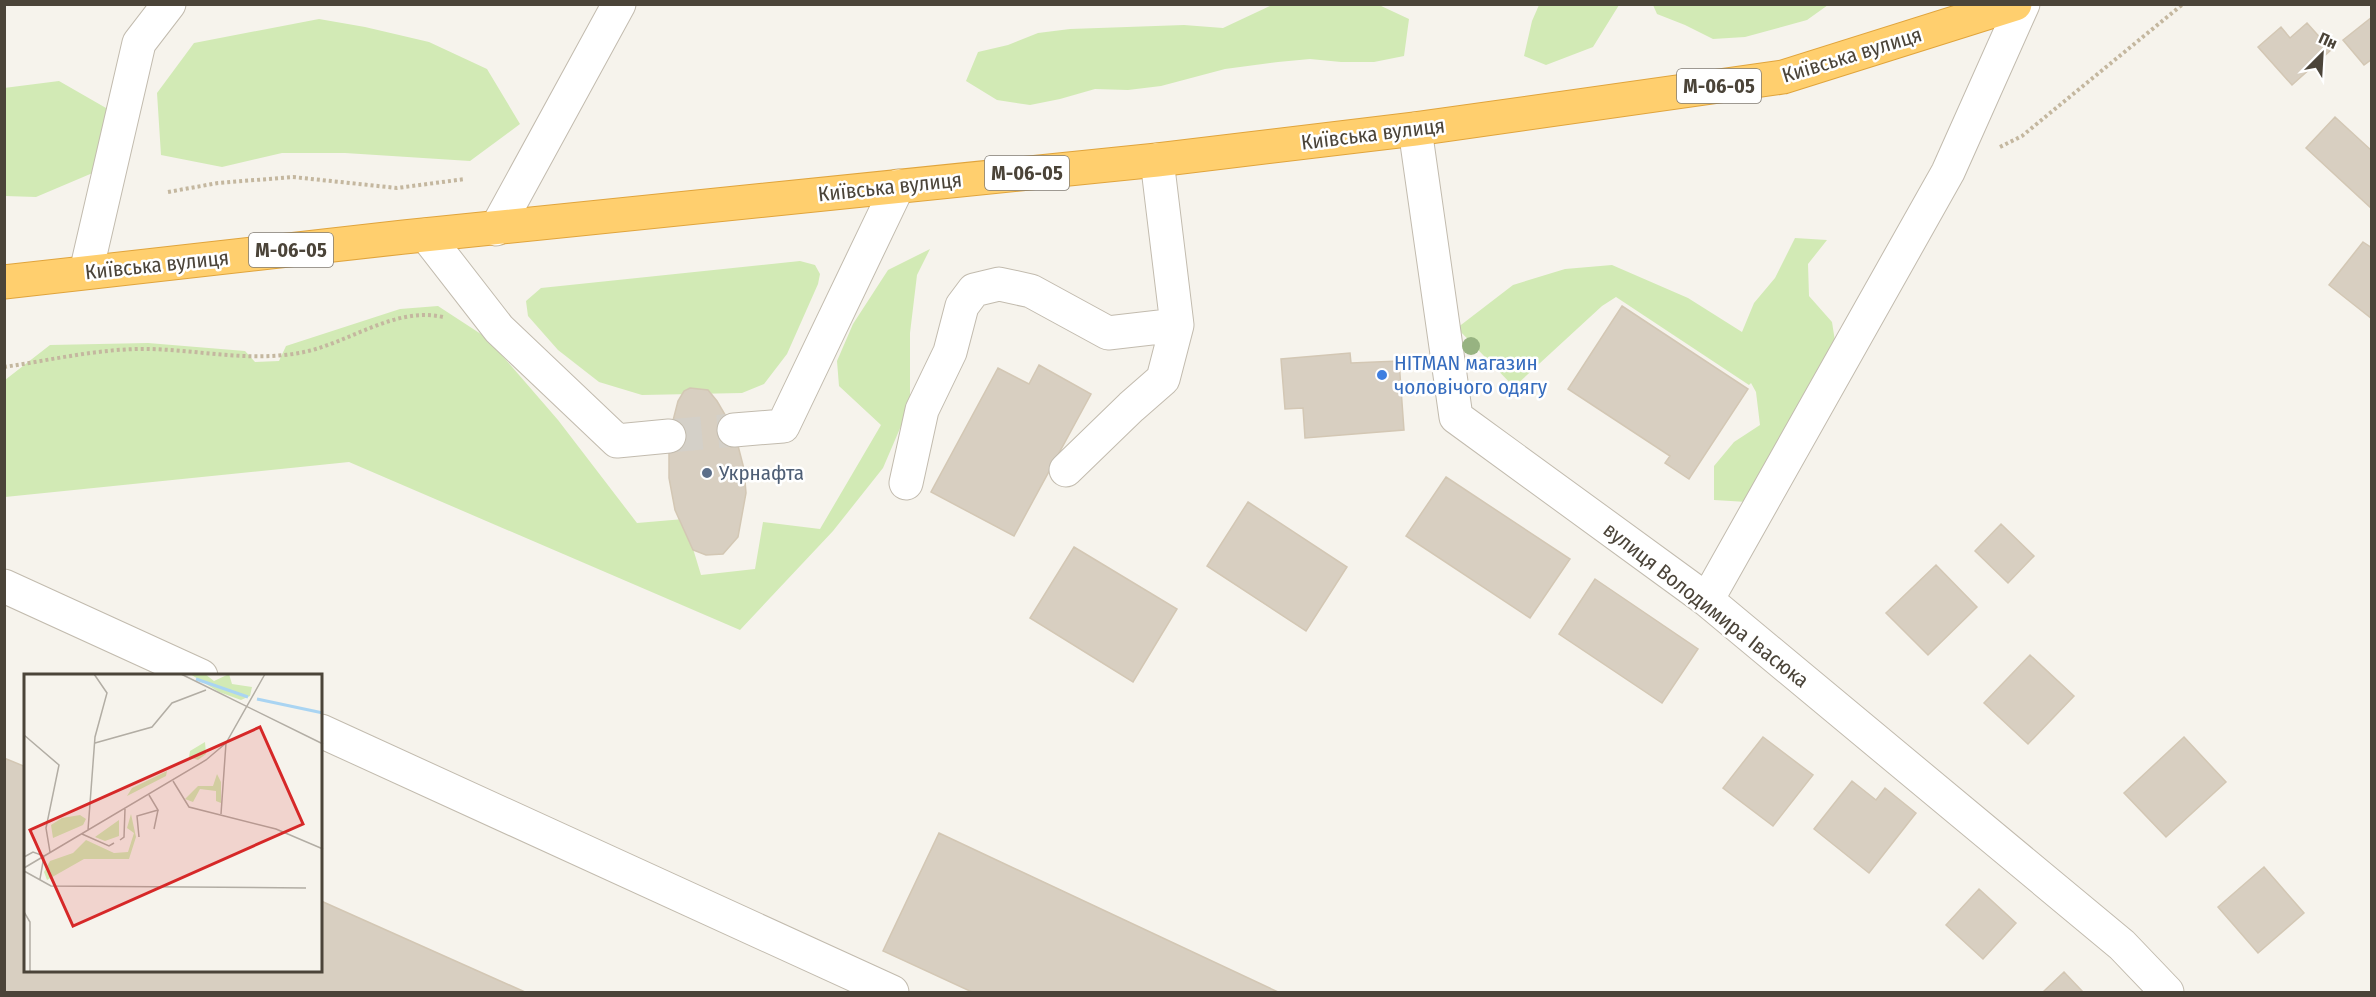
<svg xmlns="http://www.w3.org/2000/svg" width="2376" height="997" viewBox="0 0 2376 997" font-family="'Fira Sans Condensed',sans-serif">
<style>
.green{fill:#d2eab5}
.building{fill:#d8cfc1;stroke:#d3c7b4;stroke-width:1.5}
.lines{fill:none;stroke-linecap:round;stroke-linejoin:round}
.minor-tunnel{stroke:#d4d0c8;stroke-width:33;stroke-dasharray:33 16;stroke-linecap:butt}
.minor-casing{stroke:#c2bbae;stroke-width:35}
.highway-casing{stroke:#e0a43c;stroke-width:35}
.path{stroke:#c4b79f;stroke-width:4;stroke-dasharray:3 3;stroke-linecap:butt}
.minor{stroke:#fff;stroke-width:33}
.highway{stroke:#ffcf6e;stroke-width:33}
.tree{fill:#97b381}
.shop-dot{fill:#3f7fe0;stroke:#fff;stroke-width:2}
.service-dot{fill:#5c6f8a;stroke:#fff;stroke-width:2}
.labels{text-anchor:middle;dominant-baseline:central;stroke-width:5;stroke-linejoin:round;paint-order:stroke}
.shield{fill:#fff;stroke:#817c74;stroke-width:1.5}
.shield-label{font-size:20px;font-weight:bold;fill:#4b4439}
.street-label{font-size:21px;fill:#4b4439;stroke:#fff}
.shop-label{font-size:21px;fill:#366cbe;stroke:#fff;text-anchor:start}
.service-label{font-size:21px;fill:#4e5e75;stroke:#fff;text-anchor:start}
.inset-river{fill:none;stroke:#a9d4f2;stroke-width:3}
.inset-road{fill:none;stroke:#b2ada4;stroke-width:1.5}
.view{fill:#d62828;fill-opacity:0.15;stroke:#d62828;stroke-width:3}
.inset-edge{fill:none;stroke:#4b4439;stroke-width:3}
</style>
<rect width="100%" height="100%" fill="#f6f3ec"/>
<path class="green" d="M1272 5H1379L1409 19 1404 56 1374 62H1341L1310 59 1278 62 1225 69 1161 86 1128 90 1095 89 1060 99 1030 105 997 100 966 81 978 52 1008 45 1038 33 1070 29 1184 25 1223 28Z
M1539 5 1619 4V5L1593 47 1546 65 1524 56 1532 21Z
M1653 5H1828L1807 20 1745 37 1713 39 1685 25 1657 14Z
M319 19 365 27 429 42 487 69 520 124 470 161 345 153H282L222 167 161 155 157 93 194 43Z
M59 81 113 112 95 172 36 197 5 196 4 88Z
M1795 238 1827 240 1808 264 1809 296 1832 322 1837 354 1747 502 1714 500V466L1734 442 1760 425 1756 392 1751 383 1749 385 1616 297 1602 306 1514 387 1457 328 1513 285 1565 269 1612 265 1688 298 1742 332 1754 303 1775 278Z
M930 249 917 275 910 333V405L883 468 833 531 740 630 349 462 5 497V380L50 345 148 343 245 351 255 362 279 361 286 346 400 309 438 306 487 338 558 420 637 523 684 519 701 575 755 569 763 522 820 529 881 425 839 386 837 361 853 324 888 270Z
M800 261 815 265 820 274 818 284 787 354 764 384 742 393 642 395 599 382 558 350 528 316 526 301 541 288Z"/>
<path class="building" d="M2372 17V59L2364 65 2343 40Z
M2307 23 2331 50 2292 85 2258 47 2281 27 2290 38Z
M2335 117 2372 151V209L2306 148Z
M2363 242 2372 248V319L2329 285Z
M1622 306 1748 389 1689 479 1665 463 1670 456 1568 389Z
M1350 353 1351 363 1399 361 1404 430 1305 438 1303 408 1285 409 1281 359Z
M1039 365 1091 394 1014 536 931 492 998 368 1029 384Z
M690 388 708 390 717 401 734 430 744 469 746 493 738 537 723 554 706 555 693 550 675 510 669 478V436L678 401 684 391Z
M1446 477 1570 559 1530 618 1406 536Z
M1248 502 1347 567 1306 631 1207 566Z
M2001 524 2034 556 2008 583 1975 551Z
M1074 547 1177 609 1133 682 1030 618Z
M1936 565 1977 607 1928 655 1886 613Z
M1595 579 1698 649 1662 703 1559 634Z
M2030 655 2074 696 2028 744 1984 703Z
M1763 737 1813 775 1773 826 1723 788Z
M2184 737 2226 782 2166 837 2124 793Z
M4 758 26 767V972H321V901L525 992H4Z
M1852 781 1876 800 1885 788 1916 813 1869 873 1814 829Z
M939 833 1278 992H972L883 951Z
M2264 867 2304 913 2258 953 2218 907Z
M1979 889 2016 923 1983 959 1946 925Z
M2064 972 2083 992H2043Z"/>
<g class="lines">
<path class="minor-tunnel" d="M669 436 734 430"/>
<g class="minor-casing">
<path id="minor" d="M1415 129 1456 417 1707 600 2122 945 2167 992
M496 229 619 4
M426 235 499 329 617 441 669 436
M86 272 139 43 169 4
M734 430 783 426 898 186
M1066 470 1131 407 1163 379 1177 325
M906 483 922 410 950 352 962 306 974 290 999 284 1031 291 1108 333 1177 325 1157 160
M4 586 201 676
M1707 600 1948 172 2023 4
M321 731 892 992"/>
</g>
<g class="highway-casing">
<path id="highway" d="M4 282 404 237 1157 160 1415 129 1783 77 2015 4"/>
</g>
<path class="path" d="M2000 147 2022 136 2183 4
M168 192 218 183 293 177 397 188 465 179
M4 367C51 360 102 348 149 349 199 350 249 362 299 353 347 345 393 306 443 317"/>
<use href="#minor" class="minor"/>
<use href="#highway" class="highway"/>
</g>
<circle class="tree" cx="1471" cy="346" r="9"/>
<circle class="shop-dot" cx="1382" cy="375" r="6"/>
<circle class="service-dot" cx="707" cy="473" r="6"/>
<g class="labels">
<g class="shield">
<rect x="1677" y="69" width="84" height="34" rx="4.5"/>
<rect x="985" y="156" width="84" height="34" rx="4.5"/>
<rect x="249" y="233" width="84" height="34" rx="4.5"/>
</g>
<g class="shield-label">
<text x="1719" y="86">М-06-05</text>
<text x="1027" y="173">М-06-05</text>
<text x="291" y="250">М-06-05</text>
</g>
<g class="street-label">
<text transform="translate(1852 55) rotate(-17)">Київська вулиця</text>
<text transform="translate(1373 134) rotate(-7)">Київська вулиця</text>
<text transform="translate(890 187) rotate(-6)">Київська вулиця</text>
<text transform="translate(157 265) rotate(-6)">Київська вулиця</text>
<text transform="translate(1706 605) rotate(38)">вулиця Володимира Івасюка</text>
</g>
<g class="shop-label">
<text x="1394" y="363">HITMAN магазин<tspan x="1394" dy="24">чоловічого одягу</tspan></text>
</g>
<g class="service-label">
<text x="719" y="473">Укрнафта</text>
</g>
</g>
<g transform="translate(24 674)">
<rect width="298" height="298" fill="#f6f3ec"/>
<path d="M166 0H181L190 7 205 0 208 10 228 13 226 22 217 26 195 18ZM181 68 182 80 174 86 165 83 166 77ZM143 97 142 102 103 122 108 114ZM193 100 197 108V129L192 127V117L176 115 169 128 161 125 174 112H189ZM107 140 112 163 105 185H60L23 206 20 198 26 187 49 179 62 166 90 179 104 178 110 159 103 154ZM56 141 62 145 59 151 29 164 27 151 38 144ZM95 146V162L81 167 71 163Z" fill="#d2eab5"/>
<path class="inset-river" d="M172 5 224 23M233 25 299 39"/>
<path class="inset-road" d="M157 0 299 70M0 61 35 91 22 154 26 178M71 69 128 53 148 29 182 16M149 107 165 133 252 155 299 175M197 140 202 69M130 155 134 136M64 156 71 63 83 19 70 0M58 160 85 172 90 169M115 163 113 142 134 136 125 121M96 166 100 163 101 135M0 183 9 178 20 182 16 205M0 194 182 86 202 69 241 0M0 197 27 212 282 214M0 238 6 248V298"/>
<path class="view" d="M236 53 279 150 49 252 6 156Z"/>
<rect width="298" height="298" class="inset-edge"/>
</g>
<rect width="2376" height="997" fill="none" stroke="#4b4439" stroke-width="12"/>
<g transform="translate(2322 54) rotate(24)" stroke="#ffffff" stroke-width="4.5" paint-order="stroke">
<path d="M0-4.5L10 22L0 15L-10 22Z" fill="#4b4439"/>
<text y="-9" font-size="16" font-weight="bold" text-anchor="middle" fill="#4b4439">Пн</text>
</g>
</svg>
